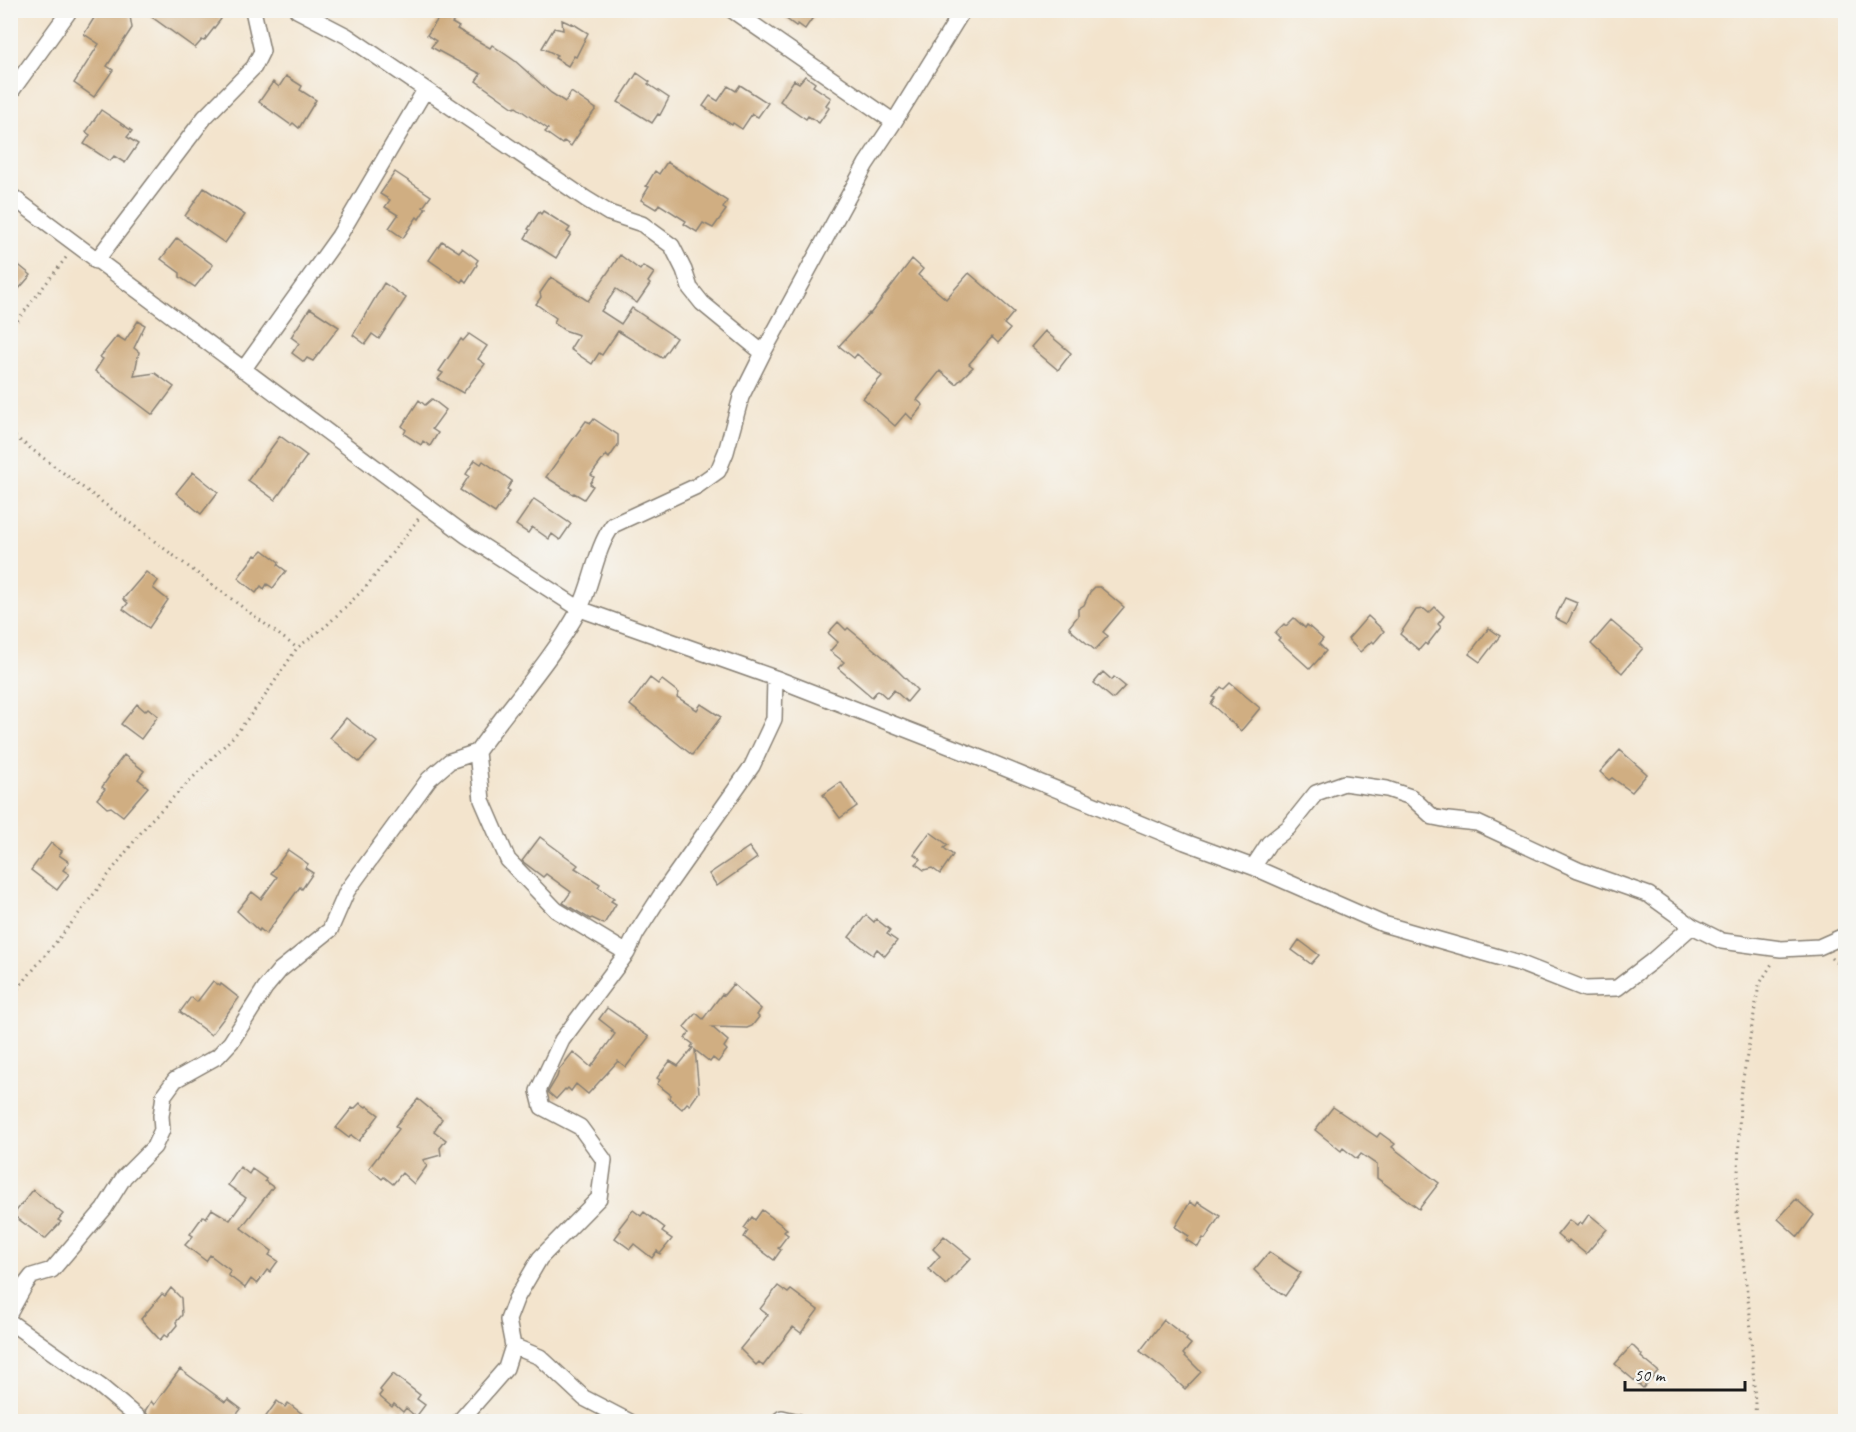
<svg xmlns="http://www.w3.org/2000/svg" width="1856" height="1432" viewBox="0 0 1856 1432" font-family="Caveat,sans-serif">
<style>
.building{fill:#d0ae82}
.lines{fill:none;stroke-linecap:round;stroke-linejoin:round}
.street-casing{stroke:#888074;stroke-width:18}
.path{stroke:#888074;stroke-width:3;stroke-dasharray:1.5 4.5;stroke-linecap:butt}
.street{stroke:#fff;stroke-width:15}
</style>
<rect width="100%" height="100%" fill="#f6f6f2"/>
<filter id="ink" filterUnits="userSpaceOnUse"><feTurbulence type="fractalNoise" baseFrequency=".0167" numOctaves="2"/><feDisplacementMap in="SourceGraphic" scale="12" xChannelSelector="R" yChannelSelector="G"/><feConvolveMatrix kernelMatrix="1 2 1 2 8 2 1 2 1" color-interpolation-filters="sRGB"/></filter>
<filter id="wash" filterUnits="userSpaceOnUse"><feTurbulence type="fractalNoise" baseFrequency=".008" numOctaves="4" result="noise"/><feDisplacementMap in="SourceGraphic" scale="24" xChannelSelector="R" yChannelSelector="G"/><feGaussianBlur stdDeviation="1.35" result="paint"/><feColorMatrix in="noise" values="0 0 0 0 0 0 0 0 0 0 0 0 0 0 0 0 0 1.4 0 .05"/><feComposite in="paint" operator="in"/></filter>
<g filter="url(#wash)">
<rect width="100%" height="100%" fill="#f3e4cd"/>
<g id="blocks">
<path class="building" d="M99 10H129L132 28 107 66 113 70 94 97 74 83 99 44 84 34Z
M142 10H214L220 15 219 17 221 19 204 41 202 40 195 48Z
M780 10H818L805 29 798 24 796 26 785 18 787 16Z
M442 13 454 21 452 23 459 27 457 29 490 48 492 45 515 61 551 93 565 102 571 92 596 109 579 131 580 132 571 146 564 141 562 144 545 132 548 129 516 107 514 108 476 81 481 74 431 47 436 41 427 35Z
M562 20 571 24 572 23 588 33 576 57 574 56 568 66 555 58 557 55 542 48 554 28 563 30Z
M637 73 650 82 648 84 669 98 660 115 658 114 652 123 618 102Z
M286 76 302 86 300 90 316 100 299 128 293 123 291 125 259 102 273 82 279 87Z
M805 76 815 83 813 86 831 98 826 105 829 108 819 123 808 116 806 119 780 101 794 80 799 83Z
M740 85 768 103 758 117 752 114 742 129 733 123 732 125 727 122 703 106 710 96 718 101 728 86 736 91Z
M101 110 132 131 127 137 138 144 125 163 114 156 110 161 84 144 90 135 86 132Z
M667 162 727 201 723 208 726 210 713 228 703 223 697 232 684 224 686 221 659 204 656 209 641 200 649 187 646 186 655 171 659 174Z
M395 172 431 196 423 207 426 208 419 219 417 217 403 238 389 228 398 215 385 207 390 200 380 194Z
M204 188 245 215 225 243 185 216Z
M543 211 570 228 567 232 571 234 556 258 525 238 530 230 528 229 539 212 541 214Z
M177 238 213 265 195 287 180 277V273L161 259Z
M442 241 459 252 462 248 478 260 476 263 477 265 466 282 463 279 461 282 429 260Z
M620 255 640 270 643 266 654 273 648 282 650 284 637 303 616 289 601 311 621 324 632 308 676 338 662 358 618 331 602 355 599 353 592 364 570 349 579 335 564 330 554 323 556 318 536 304 541 297 540 293 551 277 588 301Z
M10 258 31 275 10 299Z
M912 259 923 269 918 275 946 299 969 273 1014 312 1004 324 1010 329 998 343 992 337 969 364 973 367 956 384 940 371 917 400 923 405 912 419 906 413 895 426 863 398 882 376 857 354 854 358 839 346 869 313 870 314Z
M384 283 406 298 379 339 372 334 365 344 353 335Z
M310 308 339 327 313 361 307 358 304 362 292 353 299 343 291 337Z
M138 321 145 325 134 348 139 352 134 376 155 373 174 387 153 415 95 371 103 359 100 357 117 336 125 341Z
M1045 331 1071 353 1058 370 1031 347Z
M469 334 487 346 478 359 485 364 463 393 438 379 443 373 439 371 461 339 463 341Z
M432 399 446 410 432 429 438 433 430 446 423 441 421 445 404 434 406 430 402 426 419 400 425 405Z
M594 419 618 435V445L609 458 606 455 591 475 594 477 590 484 593 486 584 499 574 493 573 494 546 477 586 421 591 423Z
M280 436 307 456 275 500 248 480Z
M475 460 481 464 483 461 512 481 507 489 510 491 495 513 460 490 469 476 466 474Z
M193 472 218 492 201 514 176 493Z
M534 499 571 524 560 540 552 534 549 539 532 527 528 533 516 525Z
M263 550 279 562 278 565 286 571 273 588 267 584 264 589 261 586 256 593 238 578 255 555 257 556Z
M146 572 158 581 153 588 168 600 149 628 123 609 128 603 123 599Z
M1095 587H1100L1124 607 1103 632 1108 636 1095 650 1073 632 1069 627 1078 616V609L1084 605 1090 592Z
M1565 598 1577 603 1567 624 1555 618Z
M1435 607 1444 616 1438 624 1441 627 1427 645 1425 643 1419 650 1400 634 1416 610 1424 609 1429 613Z
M1368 616 1384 631 1374 643 1372 641 1360 652 1348 639Z
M1294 618 1305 628 1307 625 1323 639 1319 644 1326 651 1310 669 1278 640 1280 638 1275 633 1284 624 1286 626Z
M1611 621 1643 648 1622 673 1591 644Z
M838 622 846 630 848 628 888 661 917 690 907 702 894 690 887 698 878 690 872 697 838 668 844 662 830 651 838 642 828 633Z
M1489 628 1500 636 1480 662 1469 654Z
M1103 672 1112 680 1114 677 1125 686 1113 699 1094 683Z
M650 678 658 684 662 680 679 693 677 697 697 710 701 704 721 717 692 755 630 705Z
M1230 683 1260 708 1241 731 1211 704 1215 698 1213 697 1221 687 1224 689Z
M137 704 145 711 148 708 158 716 141 739 121 724Z
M346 718 377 742 359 762 330 738Z
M1620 750 1647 774 1632 792 1612 778 1609 780 1600 772Z
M124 755 144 771 138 779 148 787 123 816 111 807 107 808 97 799 105 789 102 787 109 777 108 776Z
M841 782 857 806 840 818 823 795Z
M930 832 948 845 944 848 953 855 940 874 932 868 924 870 916 864 921 859 914 854Z
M540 837 578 865 575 868 600 884 598 887 614 898 611 901 616 904 604 924 592 918 590 919 563 903 571 892 546 874 543 877 522 861Z
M51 843 62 851 59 855 69 862 63 870 69 874 57 890 31 870Z
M749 847 757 858 717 886 709 874Z
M288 850 308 864 305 868 313 873 302 889 300 887 266 934 260 929 259 931 237 911 252 892 261 899 277 877 271 873Z
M866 915 874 922 876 919 890 930 887 934 897 941 885 956 877 949 873 955 849 937Z
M1299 940 1319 955 1311 964 1292 950Z
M213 981 220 986 221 984 239 998 211 1035 180 1012 191 997 197 1002Z
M733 984 761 1009 757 1015 759 1017 752 1026 747 1028 712 1027 728 1041 724 1047 727 1050 718 1062 713 1058 710 1062 695 1050 699 1092 690 1105 687 1103 682 1109 669 1098 671 1095 657 1084 660 1080 657 1078 670 1061 678 1066 693 1048 691 1047 693 1044 685 1038 690 1032 684 1027 696 1013 703 1019 722 994 724 995Z
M607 1008 649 1037 626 1067 618 1061 588 1094 576 1084 571 1091 568 1088 566 1090 565 1089 556 1099 548 1092 557 1077 559 1070 573 1052 591 1067 615 1034 611 1031 613 1030 599 1019Z
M418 1099 442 1119 434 1131 446 1140 440 1148 441 1155 423 1160 427 1166 414 1184 402 1173 393 1184 384 1177 382 1179 369 1168 399 1129 395 1126Z
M360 1103 366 1107 367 1106 379 1115 359 1141 351 1135 349 1138 336 1128 352 1108 354 1109Z
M1333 1107 1377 1137 1380 1133 1395 1144 1392 1147 1439 1183 1419 1209 1377 1178V1165L1361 1154 1357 1159 1343 1148 1341 1151 1315 1130Z
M240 1167 249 1174 252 1169 266 1179 265 1181 273 1187 241 1228 272 1251 269 1255 278 1261 270 1272 267 1270 257 1284 251 1279 245 1288 228 1275 231 1271 210 1255 206 1261 185 1245 193 1236 190 1234 203 1216 206 1218 212 1209 230 1220 246 1198 228 1185Z
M33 1190 63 1214 58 1220 61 1222 45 1239 13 1215Z
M1796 1199 1814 1215 1798 1237 1778 1219Z
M1190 1202 1196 1206 1198 1202 1220 1216 1205 1239 1203 1238 1198 1247 1186 1240 1189 1236 1175 1227Z
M633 1210 641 1216 644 1212 665 1228 662 1232 672 1239 660 1254 657 1251 652 1258 634 1244 630 1249 615 1238 621 1230 619 1228Z
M762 1210 787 1229 784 1232 788 1235 778 1248 781 1250 774 1260 744 1237 748 1231 744 1228 752 1217 755 1220Z
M1589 1214 1607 1229 1586 1254 1569 1240 1567 1243 1557 1235 1569 1220 1577 1226 1580 1222 1582 1224Z
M944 1236 971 1258 946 1285 928 1269 940 1256 933 1249Z
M1269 1252 1301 1273 1285 1296 1265 1281 1254 1270Z
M778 1286 788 1293 791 1290 818 1310 801 1333 793 1327 763 1366 759 1362 756 1365 740 1349 768 1315 760 1309Z
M171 1288 181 1298 182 1315 176 1322 177 1325 167 1337 164 1335 160 1340 141 1319 162 1294 165 1296Z
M1164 1320 1187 1338 1186 1340 1191 1344 1183 1354 1201 1372 1185 1389 1164 1369 1140 1351Z
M1632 1345 1642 1355 1641 1357 1658 1371 1643 1388 1615 1364Z
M180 1369 225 1402 228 1399 241 1409 231 1422H152L145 1411 151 1401 154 1405Z
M393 1374 420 1395 417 1399 425 1405 416 1417 406 1408 403 1412 394 1404 392 1407 379 1396 382 1392 380 1390Z
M277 1401 285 1407 288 1403 313 1422H262Z"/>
</g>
</g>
<g filter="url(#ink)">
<use href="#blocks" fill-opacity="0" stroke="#888074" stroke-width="1.5"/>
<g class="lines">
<g class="street-casing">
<path id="street" d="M297 10 347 36 586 199 609 213 642 224 672 246 684 270 690 288 702 303 763 353
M732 10 894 122
M10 93 70 10
M10 195 467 536 580 609 775 678 985 760 1185 842 1253 867 1383 924 1519 963 1585 989 1617 988 1651 962 1692 926
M96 261 205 117 254 67 262 51 253 10
M243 370 339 236 425 90
M1253 867 1269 843 1288 828 1316 793 1344 783 1387 789 1411 797 1433 817 1448 820 1477 823 1578 870 1649 895 1692 926 1722 941 1781 949 1819 947 1846 935
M627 953 636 934 661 895 752 766 774 719 775 678
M10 1312 25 1285 32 1276 52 1270 104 1209 124 1177 154 1147 162 1130 161 1116 164 1095 175 1080 218 1056 231 1042 265 988 280 970 330 930 347 891 429 779 450 761 477 752
M10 1322 100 1386 143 1422
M513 1346 540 1357 584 1398 630 1422
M459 1422 506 1368 513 1346 508 1320 516 1299 540 1258 599 1198 604 1160 580 1127 542 1107 538 1091 562 1040 627 953 556 910 508 860 482 800 477 752C510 705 551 661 579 610 593 583 595 549 613 525L697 486 718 471 726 452 741 397 763 353 866 164 894 122 963 10
M777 1422 782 1418 799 1422"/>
</g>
<path class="path" d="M10 330 68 255
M10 433 297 648
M1831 958 1846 972
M10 998 70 925 149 822 235 735 263 699 297 648 326 626 366 587 419 518
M485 1415 489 1422
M1756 1422 1750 1315 1737 1212 1740 1096 1759 985 1773 962"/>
<use href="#street" class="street"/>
</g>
</g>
<rect width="1856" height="1432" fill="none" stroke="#f6f6f2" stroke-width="36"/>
<path d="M1625 1381v9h120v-9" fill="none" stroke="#1c1c1c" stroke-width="3"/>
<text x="1634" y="1381" font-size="18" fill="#1c1c1c" stroke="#f6f6f2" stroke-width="4.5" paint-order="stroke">50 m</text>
</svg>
